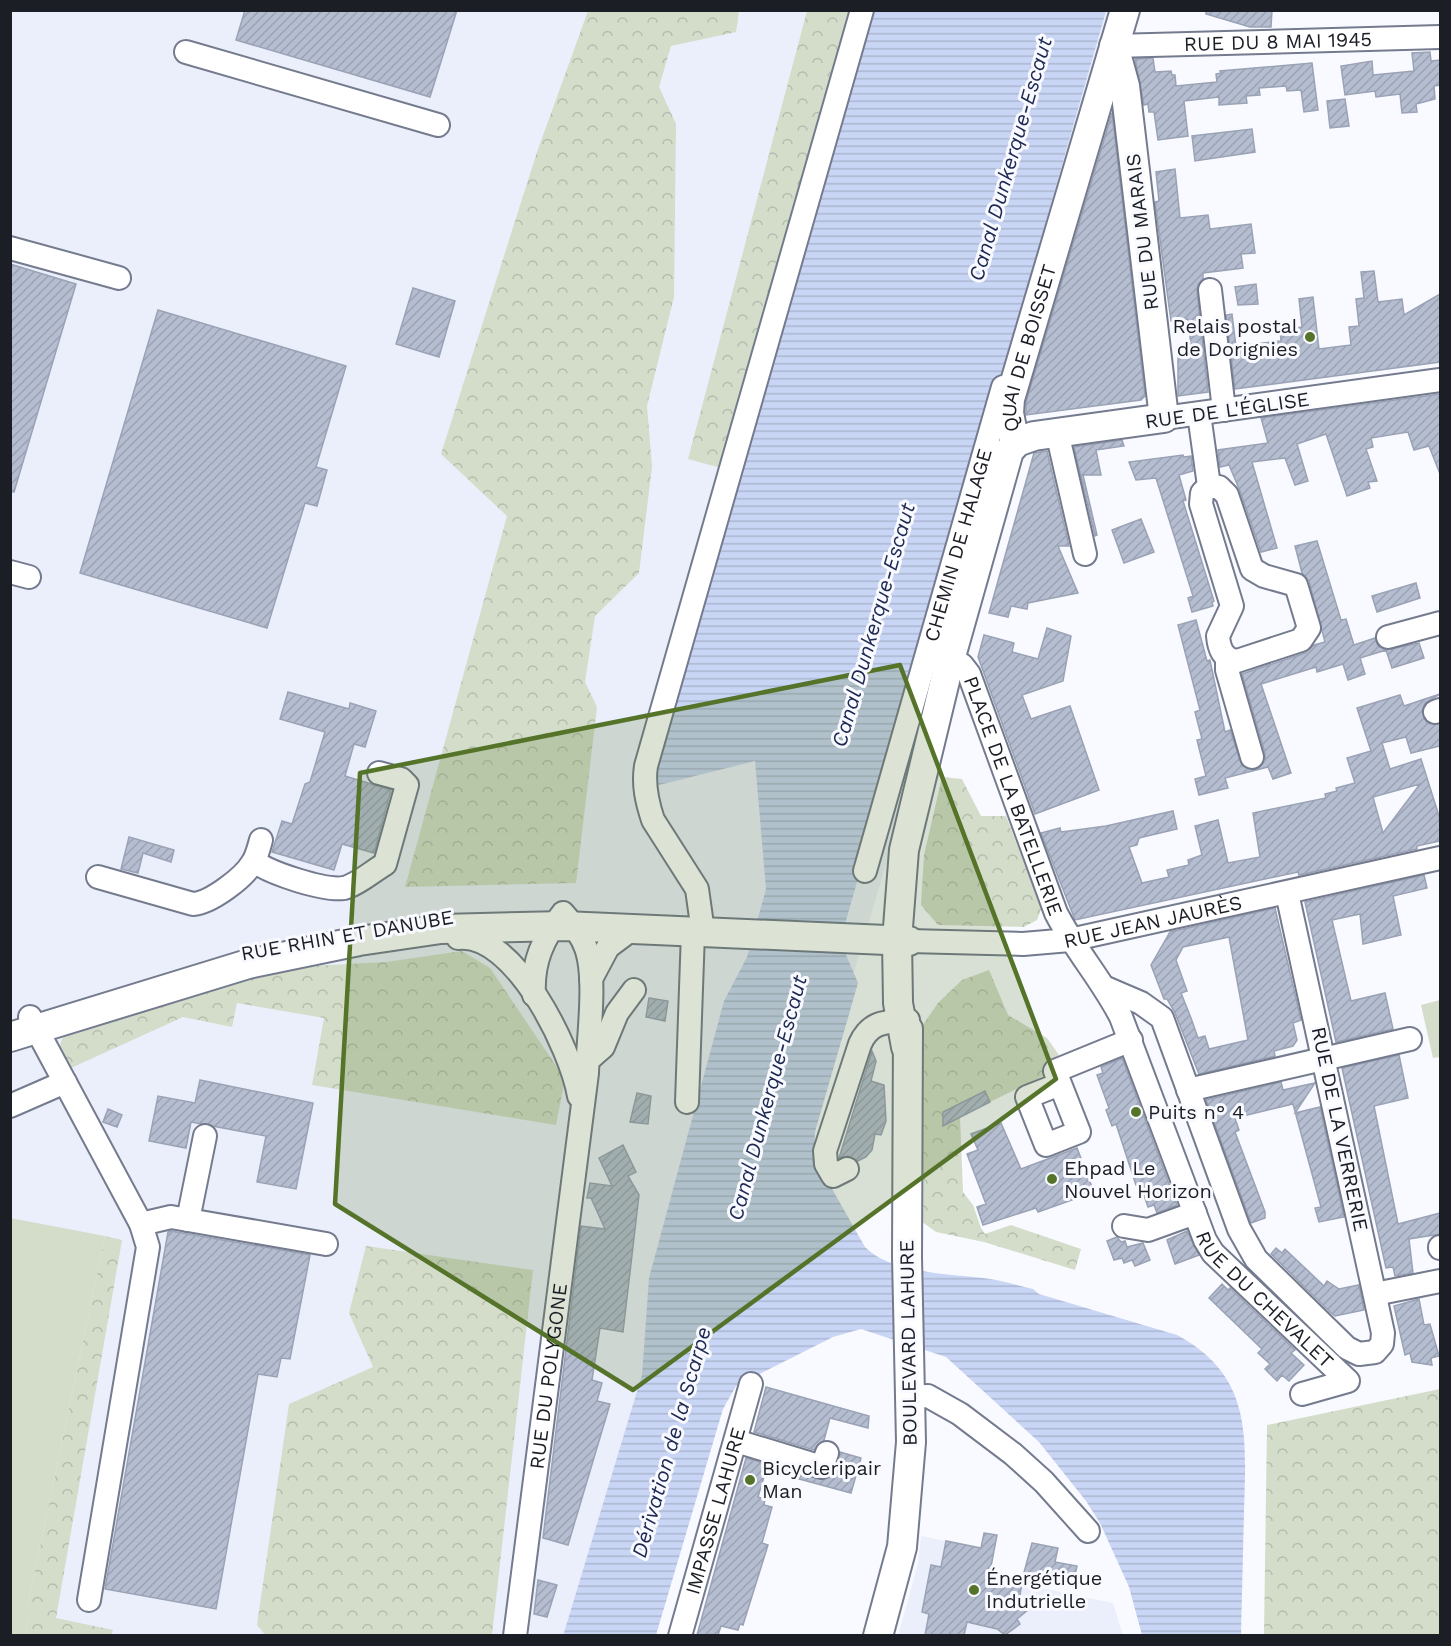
<svg xmlns="http://www.w3.org/2000/svg" width="1451" height="1646" viewBox="0 0 1451 1646" font-family="'Work Sans',sans-serif">
<style>
.built{fill:#ebeffb}
.grass{fill:#d3ddca}
.forest{fill:url(#forest-crowns)}
.water{fill:url(#water-rules)}
.building{fill:url(#building-hatch);stroke:#9aa2b5;stroke-width:1.5;fill-rule:evenodd}
.lines{fill:none;stroke-linecap:round;stroke-linejoin:round}
.minor-casing{stroke:#747b8e;stroke-width:26}
.major-casing{stroke:#747b8e;stroke-width:32}
.minor{stroke:#fff;stroke-width:22}
.major{stroke:#fff;stroke-width:28}
.marked{fill:#55742a;fill-opacity:0.2;stroke:#55742a;stroke-width:4.5;stroke-linejoin:round}
.poi-dot{fill:#55742a;stroke:#f9faff;stroke-width:2}
.labels{text-anchor:middle;dominant-baseline:central;stroke-width:6;stroke-linejoin:round;paint-order:stroke}
.street-label{font-size:20px;fill:#1c1e26;stroke:#f9faff}
.poi-label{font-size:20px;fill:#1c1e26;stroke:#f9faff;text-anchor:start}
.water-label{font-size:21px;font-style:italic;fill:#1d2952;stroke:#f9faff}
</style>
<defs>
<pattern id="forest-crowns" width="20" height="18" patternUnits="userSpaceOnUse" patternTransform="scale(1.5)"><rect width="20" height="18" fill="#d3ddca"/><path d="M2 6a3 3 0 1 1 6 0M12 15a3 3 0 1 1 6 0" fill="none" stroke="#b5bdad"/></pattern>
<pattern id="water-rules" width="6" height="5" patternUnits="userSpaceOnUse" patternTransform="scale(1.5)"><rect width="6" height="5" fill="#c8d5f4"/><path d="M0 2.5h6" fill="none" stroke="#abb6d1"/></pattern>
<pattern id="building-hatch" width="6" height="6" patternUnits="userSpaceOnUse" patternTransform="scale(1.5)"><rect width="6" height="6" fill="#b5bdd1"/><path d="M-1 1l2-2M0 6l6-6M5 7l2-2" fill="none" stroke="#9ba2b3"/></pattern>
</defs>
<rect width="100%" height="100%" fill="#f9faff"/>
<path class="built" d="M11 11H1114L1039 247 888 857 751 1319 647 1635 11 1636Z
M921 1536 981 1548 989 1577 1113 1603 1123 1635 898 1636 918 1563Z"/>
<path class="grass" d="M1440 1000V1057L1433 1058 1421 1005Z
M10 1218 105 1236 29 1600 26 1636 10 1635Z"/>
<path class="forest" d="M588 11H739L736 32 671 46 659 87 676 124 674 297 647 406 652 467 639 573 595 616 585 682 597 707 576 883 405 887 507 516 441 454 537 152Z
M807 11H853L721 468 688 459Z
M942 777 962 779 981 816H1006L1042 907 1037 920 1024 927 938 925 921 905 924 855Z
M462 951 490 968 565 1079 556 1125 312 1085 324 1018 237 1003 232 1027 183 1017 71 1068 59 1048 64 1033 273 968 386 962Z
M989 970 1008 1015 1047 1038 1059 1055 1044 1064 1047 1074 990 1102 985 1091 943 1112V1125L960 1117 963 1192 973 1205 981 1228 985 1234 1011 1225 1081 1249 1075 1270 984 1242 936 1232 918 1219 916 1035 938 1003 962 980Z
M105 1236 122 1240 56 1618 113 1630 111 1635H26L29 1600Z
M366 1246 533 1270 492 1635 266 1636 257 1625 289 1404 373 1367 349 1313Z
M1440 1389V1635H1264L1267 1425Z"/>
<path class="water" d="M870 11H1106L845 924 844 950 858 983 815 1132 814 1154 818 1164 865 1247C890 1273 949 1274 983 1278 1000 1280 1017 1285 1033 1289L1039 1294 1177 1335C1253 1376 1246 1437 1244 1512 1243 1553 1242 1594 1241 1635H1142L1129 1587 1100 1523 1086 1501 1039 1442 946 1357 861 1329 833 1337 736 1386 723 1409 656 1635 563 1636 642 1375 649 1278 724 1001 747 957 766 889 755 761 655 786 653 773Z"/>
<path class="building" d="M245 10H457L430 97 236 40Z
M1206 10H1272L1271 27H1250L1206 14Z
M1430 52 1431 61 1440 60V85L1434 86 1435 99 1416 104 1417 112 1402 113 1400 94 1376 97 1375 91 1345 95 1341 66 1372 61 1373 75 1414 71 1412 53Z
M1153 58 1155 72 1171 71 1172 75H1175L1176 86 1217 82 1216 74 1221 73 1220 71 1312 63 1318 110 1304 112 1301 90 1287 91 1286 86 1259 88 1260 95 1246 96 1247 103 1219 105V97L1184 101 1188 136 1158 140 1154 112H1149L1148 104 1144 105 1135 59Z
M1345 99 1349 126 1330 128 1327 101Z
M1112 113 1145 396 1141 400 1026 415V402Z
M1252 129 1255 152 1195 161 1192 136Z
M1175 169 1180 218 1208 215 1210 229 1251 224 1255 253 1241 254 1243 268 1203 273V279L1198 284 1197 292 1208 392 1178 396V356L1192 355 1188 319 1171 321 1155 202 1159 201 1156 172Z
M10 264 76 284 14 492 10 491Z
M1374 271 1378 302 1402 299 1404 315 1440 294V362L1235 389 1226 315 1232 314 1236 346 1281 341 1280 330 1302 327 1299 299 1313 297 1319 349 1351 345 1349 327 1359 326 1356 299 1364 298 1361 272Z
M1256 284 1258 304 1238 305 1235 287Z
M413 288 455 301 439 357 396 344Z
M158 310 346 366 316 467 327 470 317 506 305 503 267 628 80 573Z
M1440 394V474L1429 446 1414 450 1408 432 1371 438 1373 447 1366 449 1377 481 1368 482 1370 488 1347 496 1326 434 1297 444 1308 481 1295 485 1285 458 1252 462 1277 548 1261 552 1240 491 1229 465 1220 467 1218 450 1268 443 1261 418Z
M1122 440 1124 446 1096 450 1101 475H1083L1097 535 1095 536 1074 447Z
M1047 451 1069 546H1058L1078 593 1028 603 1027 609 1011 606 1008 617 989 613 1034 453Z
M1183 455 1184 457 1191 456 1193 471 1179 475 1186 500 1183 501 1214 601 1212 602 1213 606 1192 612 1188 598 1193 596 1156 478 1136 480 1129 462Z
M1141 519 1154 552 1124 563 1112 530Z
M1317 541 1341 620 1346 619 1354 645 1375 638 1378 646 1386 650 1360 658 1365 674 1348 680 1343 664 1317 672 1316 667 1261 684 1291 773 1273 779 1268 767 1225 778 1228 788 1199 795 1195 779 1206 776 1197 740 1202 739 1195 712 1200 710 1178 625 1196 620 1207 661 1210 660 1225 732 1230 730 1242 766 1256 770 1265 761V753L1242 674 1305 653 1314 645 1325 642 1309 581 1302 573 1295 546Z
M1416 583 1420 598 1377 612 1372 596Z
M1047 628 1071 636 1063 681 1022 695 1031 719 1070 706 1099 790 1035 814 978 657 984 635 1014 643 1012 652 1038 659Z
M1419 643 1424 658 1392 668 1386 650Z
M288 692 349 709 350 703 376 711 365 747 354 744 345 776 391 790 374 853 342 844 334 870 272 852 282 821 292 824 305 784 310 782 325 732 280 719Z
M1440 694 1425 703 1422 711 1427 723 1440 724V746L1411 753 1406 737 1382 743 1390 769 1421 759 1440 819V841L1417 846V849L1299 875 1298 872 1075 920 1041 833 1060 828 1061 832 1106 826 1173 811 1177 829 1139 838 1137 845 1129 847 1142 883 1169 877 1167 870 1189 865 1188 860 1202 855 1195 826 1218 820 1228 863 1260 857 1253 813 1326 798 1325 794 1337 791 1336 788 1355 783 1347 758 1371 751 1357 708 1400 695 1404 706ZM1420 784 1383 833 1373 797Z
M129 837 174 850 171 862 143 853 138 873 121 869Z
M1424 875 1427 888 1393 896 1401 935 1363 944 1360 914 1332 920 1351 1001 1385 993 1393 1029 1336 1042 1305 902Z
M1275 908 1301 1020 1293 1023 1297 1040 1293 1046 1274 1051 1275 1056 1199 1074 1175 1013 1167 999H1164L1151 965 1170 932ZM1229 937 1248 1040 1209 1049 1205 1036 1198 1038 1191 1018 1181 993 1187 991 1176 960 1183 947Z
M649 998 668 1001 665 1021 646 1017Z
M872 1051 876 1061 871 1081 884 1085 886 1121 881 1135 875 1134 872 1150 866 1157 858 1161 848 1156 839 1158Z
M1399 1055 1408 1098 1374 1106 1398 1224 1440 1213V1234L1409 1239 1413 1273 1395 1276 1393 1267 1386 1268 1342 1068Z
M1122 1058 1177 1205 1157 1213 1154 1205 1148 1207 1140 1184 1136 1185 1116 1124 1112 1126 1106 1110 1109 1108 1097 1075 1103 1073 1101 1067Z
M200 1080 313 1103 296 1189 257 1182 266 1136 191 1122 186 1148 149 1141 158 1096 195 1103Z
M1281 1082 1283 1090 1315 1083 1295 1113 1320 1107 1344 1217 1319 1222 1315 1208 1321 1207 1293 1104 1235 1118 1239 1130 1235 1132 1265 1212V1218L1251 1223 1206 1100Z
M985 1091 990 1102 943 1126V1112Z
M637 1093 651 1096 648 1124 630 1122Z
M108 1109 122 1115 117 1127 103 1122Z
M1001 1123 1021 1169 1077 1148 1094 1192 1038 1212 1036 1208 983 1225 977 1207 986 1204 967 1154 978 1150 971 1134Z
M623 1145 636 1172 628 1176 639 1195 623 1332 600 1328 592 1380 602 1383 597 1401 610 1404 568 1545 543 1538 581 1226 605 1229 591 1198H587L590 1183 612 1186 599 1158Z
M171 1231 310 1255 290 1359 281 1358 277 1377 258 1374 216 1609 105 1589 168 1232Z
M1187 1231 1199 1255 1175 1264 1167 1240Z
M1117 1237 1121 1242 1125 1241 1127 1247 1143 1243 1150 1260 1135 1266 1132 1260 1124 1263 1122 1258 1114 1260 1107 1241Z
M1276 1248 1282 1253 1285 1249 1324 1286 1327 1281 1339 1289 1359 1285 1364 1310 1335 1316 1330 1312 1271 1254Z
M1222 1284 1228 1290 1230 1288 1295 1350 1291 1353 1304 1365 1289 1381 1282 1375 1277 1381 1265 1369 1270 1364 1258 1353 1262 1349 1209 1298Z
M1419 1299 1424 1325 1430 1324 1439 1356 1431 1358 1432 1365 1412 1362 1410 1353 1405 1355 1394 1306Z
M766 1387 869 1416 868 1428 830 1418 824 1440 814 1450 754 1432Z
M840 1452 861 1458 851 1493 766 1470 758 1497 765 1499 764 1505 772 1507 762 1543 768 1545 743 1625 740 1624 738 1630 721 1626 718 1635H697L746 1458 824 1480 834 1472Z
M984 1533 997 1535 989 1577 1022 1583 1020 1595 1029 1609 1017 1619 1020 1624 1005 1635 997 1629 967 1622 964 1635H925L929 1614 922 1612 931 1565 941 1567 946 1541 981 1548Z
M1032 1543 1058 1548 1055 1562 1077 1566 1073 1585 1023 1576Z
M538 1580 557 1585 547 1617 534 1614Z"/>
<g class="lines">
<g class="minor-casing">
<g id="minor">
<path id="s1" d="M1114 46 1440 37"/>
<path d="M186 52 438 125"/>
<path d="M10 248 119 278"/>
<path d="M1210 290 1224 410"/>
<path d="M1199 414 1209 486"/>
<path d="M1164 418 1440 380"/>
<path d="M1057 432 1085 554"/>
<path d="M1209 486 1219 487 1227 495 1252 569 1264 576 1296 585 1309 628 1301 640 1237 661C1223 660 1219 648 1218 636L1232 606 1201 504 1202 493Z"/>
<path d="M10 572 29 577"/>
<path d="M1388 637 1440 623"/>
<path d="M1227 659V670L1252 757"/>
<path id="s2" d="M950 660 962 665 969 674 1056 913C1075 950 1102 980 1121 1017L1205 1240 1213 1253 1348 1381 1302 1394"/>
<path d="M1435 712 1440 710"/>
<path d="M254 861C269 873 324 891 344 888 357 885 373 871 385 864L407 785 401 779 379 773"/>
<path id="s3" d="M865 871 1003 387"/>
<path d="M98 877 193 904C210 903 244 878 253 862 257 856 259 847 261 840"/>
<path d="M703 932 697 889 653 820C647 802 643 785 646 766L862 10"/>
<path d="M458 938C514 931 571 1049 579 1096"/>
<path id="s4" d="M909 941 1023 944 1070 940 1440 858"/>
<path d="M591 979 608 947 632 929"/>
<path d="M1106 988 1141 1003 1162 1018 1239 1229 1256 1259 1347 1348 1359 1354 1375 1352 1382 1344 1383 1333 1287 893"/>
<path d="M30 1017 141 1224 148 1247 89 1600"/>
<path d="M587 1061 603 1047 617 1013 634 990"/>
<path d="M1060 1084 1027 1097 1046 1145 1079 1132 1055 1071 1131 1040"/>
<path d="M1188 1090 1410 1039"/>
<path d="M687 1102 693 932"/>
<path d="M10 1106 65 1082"/>
<path d="M847 1169 833 1176 826 1164 825 1151 860 1044C870 1021 886 1022 908 1020"/>
<path d="M188 1220 205 1136"/>
<path d="M141 1224 171 1217 326 1244"/>
<path d="M1124 1226 1148 1230 1195 1213"/>
<path d="M1440 1247V1248"/>
<path d="M1375 1294 1440 1281"/>
<path d="M910 1397 928 1396 960 1414 1013 1454 1044 1482 1088 1531"/>
<path d="M736 1441 822 1467 827 1453"/>
<path id="s5" d="M515 1636 587 1073C588 1040 597 978 586 948 581 934 572 923 563 913 543 938 532 962 534 995"/>
<path id="s6" d="M680 1636 751 1384"/>
</g>
</g>
<g class="major-casing">
<g id="major">
<path id="s7" d="M1015 444 1009 413 1010 399 1125 10"/>
<path d="M10 1037 248 964 359 941 441 929 564 926 909 941"/>
<path d="M906 1047 898 1003 897 940 904 850 950 660 1009 451 1017 442 1034 436 1164 418 1125 86 1114 46"/>
<path d="M878 1636 902 1547 911 1442 907 1257 908 1029"/>
</g>
</g>
<use href="#minor" class="minor"/>
<use href="#major" class="major"/>
</g>
<path class="marked" d="M900 665 1056 1079 633 1390 335 1204 360 773Z"/>
<g class="poi-dot">
<circle cx="1310" cy="337" r="6"/>
<circle cx="1136" cy="1112" r="6"/>
<circle cx="1052" cy="1179" r="6"/>
<circle cx="750" cy="1480" r="6"/>
<circle cx="974" cy="1590" r="6"/>
</g>
<g class="labels">
<g class="street-label">
<text stroke="none"><textPath href="#s1" startOffset="164">RUE DU 8 MAI 1945</textPath></text>
<text transform="translate(1142 232) rotate(-97)">RUE DU MARAIS</text>
<text stroke="none"><textPath href="#s7" startOffset="99">QUAI DE BOISSET</textPath></text>
<text transform="translate(1227 410) rotate(-8)">RUE DE L'ÉGLISE</text>
<text stroke="none"><textPath href="#s3" startOffset="339">CHEMIN DE HALAGE</textPath></text>
<text stroke="none"><textPath href="#s2" startOffset="154">PLACE DE LA BATELLERIE</textPath></text>
<text stroke="none"><textPath href="#s4" startOffset="246">RUE JEAN JAURÈS</textPath></text>
<text transform="translate(347 935) rotate(-10)">RUE RHIN ET DANUBE</text>
<text transform="translate(1340 1129) rotate(78)">RUE DE LA VERRERIE</text>
<text stroke="none"><textPath href="#s2" startOffset="724">RUE DU CHEVALET</textPath></text>
<text transform="translate(908 1343) rotate(-91)">BOULEVARD LAHURE</text>
<text stroke="none"><textPath href="#s5" startOffset="262">RUE DU POLYGONE</textPath></text>
<text stroke="none"><textPath href="#s6" startOffset="130">IMPASSE LAHURE</textPath></text>
</g>
<g class="poi-label">
<text x="1298" y="326" text-anchor="end">Relais postal<tspan x="1298" dy="23">de Dorignies</tspan></text>
<text x="1148" y="1112">Puits n° 4</text>
<text x="1064" y="1168">Ehpad Le<tspan x="1064" dy="23">Nouvel Horizon</tspan></text>
<text x="762" y="1468">Bicycleripair<tspan x="762" dy="23">Man</tspan></text>
<text x="986" y="1578">Énergétique<tspan x="986" dy="23">Indutrielle</tspan></text>
</g>
<g class="water-label">
<text transform="translate(1010 159) rotate(-74)">Canal Dunkerque-Escaut</text>
<text transform="translate(873 625) rotate(-74)">Canal Dunkerque-Escaut</text>
<text transform="translate(767 1098) rotate(-75)">Canal Dunkerque-Escaut</text>
<text transform="translate(671 1442) rotate(-74)">Dérivation de la Scarpe</text>
</g>
</g>
<rect width="1451" height="1646" fill="none" stroke="#1c1e26" stroke-width="24"/>
</svg>
